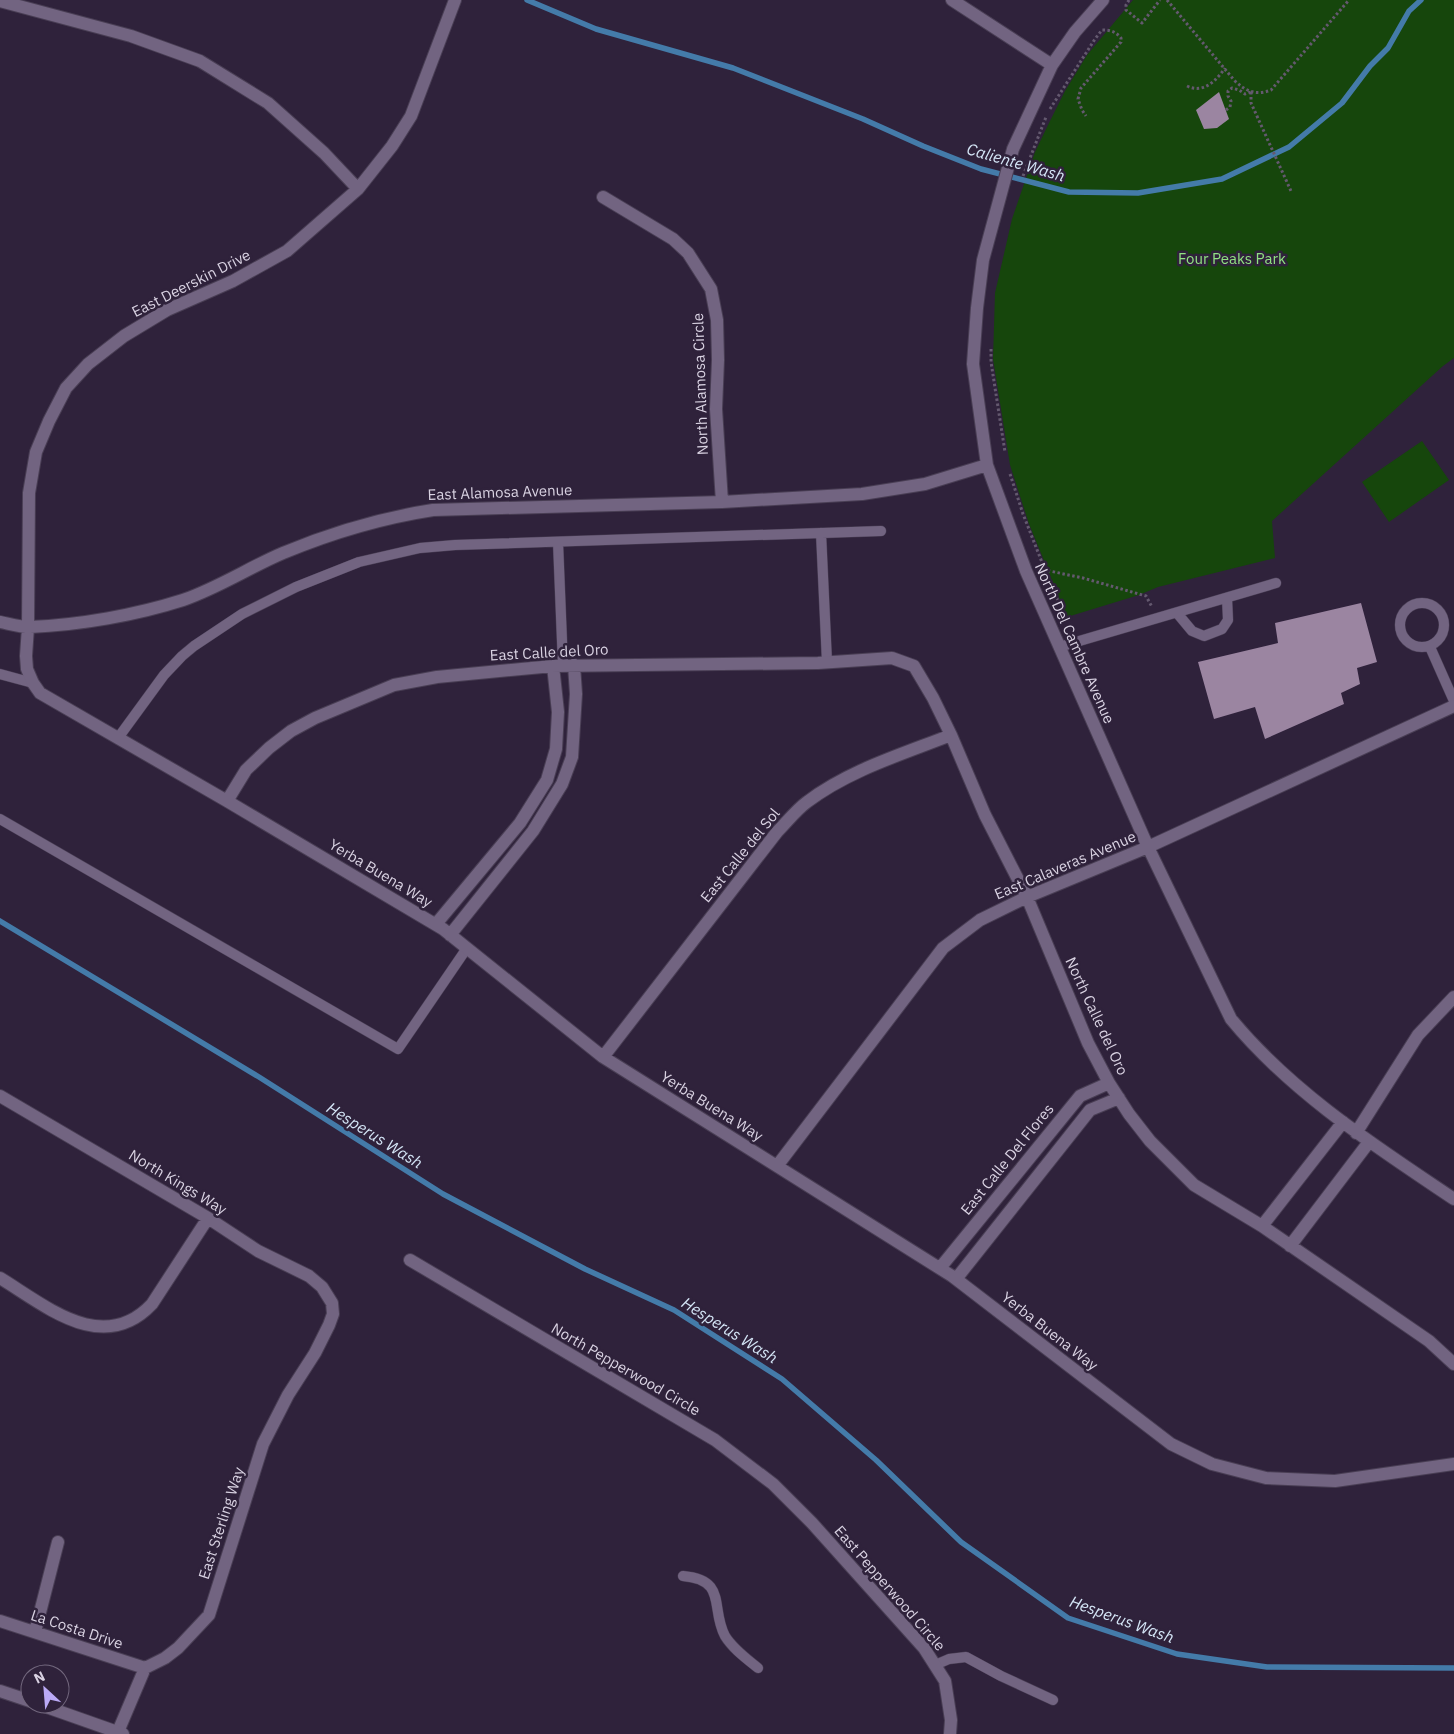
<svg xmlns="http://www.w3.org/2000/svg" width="1454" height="1734" viewBox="0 0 1454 1734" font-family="'IBM Plex Sans',sans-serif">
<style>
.green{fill:#16460c}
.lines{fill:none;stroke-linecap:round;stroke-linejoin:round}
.stream{stroke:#447ba9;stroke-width:5.5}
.building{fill:#9b85a1}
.lane-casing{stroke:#493e54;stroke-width:11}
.street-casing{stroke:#493e54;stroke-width:14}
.secondary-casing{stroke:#493e54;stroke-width:14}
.path{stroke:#64596f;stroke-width:3;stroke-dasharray:2.5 2.5;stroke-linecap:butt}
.lane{stroke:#726481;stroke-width:10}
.street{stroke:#726481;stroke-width:12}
.secondary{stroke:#726481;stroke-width:12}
.labels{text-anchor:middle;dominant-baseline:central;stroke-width:5;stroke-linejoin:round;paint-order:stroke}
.park-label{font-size:15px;fill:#91e183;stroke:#2f223b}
.street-label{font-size:15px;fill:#d9d2e2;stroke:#2f223b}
.water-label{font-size:16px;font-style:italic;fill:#d5e6f7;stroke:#2f223b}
</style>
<rect width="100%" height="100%" fill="#2f223b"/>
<path class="green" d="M1133 0H1454V358L1443 366 1272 521 1275 558 1158 587 1139 595 1067 617 1029 524 1010 465 993 359 995 293 1012 219 1035 152 1048 125 1065 91 1087 55Z
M1422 441 1449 480 1389 522 1362 482Z"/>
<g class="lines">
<path class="stream" d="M527 0 596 29 733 68 863 119 923 146 981 169 1069 192 1138 193 1222 179 1289 147 1342 103 1370 66 1388 48 1409 11 1421 0
M0 921 259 1077 443 1194 585 1269 674 1310 782 1379 876 1460 961 1542 1068 1618 1177 1654 1267 1667 1454 1668"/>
</g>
<path class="building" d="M1219 92 1229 119 1217 128 1204 129 1196 110Z
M1361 603 1377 662 1357 668 1360 684 1341 693 1344 704 1265 739 1255 707 1214 719 1198 662 1278 643 1275 623Z"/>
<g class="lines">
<g class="lane-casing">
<path id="lane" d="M821 533 827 662
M558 542 563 666
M1400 625a22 22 0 1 1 44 0a22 22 0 1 1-44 0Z
M1177 613 1192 631 1204 636 1222 629 1228 620 1227 598
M1059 647 1276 583
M1430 647 1454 701
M0 674 33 683
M118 738 164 675 182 656 194 646 242 614 296 587 359 562 420 548 455 545 881 531
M0 819 398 1049 467 948
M683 1576C728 1580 710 1608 725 1636 733 1649 747 1659 758 1668
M935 1665 949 1659 966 1657 1001 1676 1053 1700"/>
</g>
<g class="street-casing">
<path id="street" d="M455 0 411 116 392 146 358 189 287 251 233 281 167 310 124 336 88 364 66 388 49 421 36 452 29 493 28 627 26 656 27 669 33 683 40 693 227 801 443 929 603 1057 952 1276 1171 1444 1212 1464 1266 1478 1335 1481 1454 1464
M952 0 1052 65
M1103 0 1075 32 1052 65 1013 149 983 260 977 308 973 364 987 465 1026 571 1148 847 1231 1019C1292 1093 1375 1146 1454 1199
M0 1 131 36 200 61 268 103 324 153 358 189
M603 197 673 239 688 253 711 289 717 320 718 360 716 409 722 502
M0 622C10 624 20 627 30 627 80 625 136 615 183 600 218 588 250 567 283 553 331 533 381 518 433 510L722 502 862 494 925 484 987 465
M227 801 246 770 269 748 291 731 315 718 394 685 437 677 553 666 818 663 892 658 914 666 933 698 951 735 985 815 1027 897 1088 1043 1109 1083 1129 1114 1150 1141 1194 1185 1262 1226 1429 1341 1454 1364
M436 924 520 823 547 780 556 749 558 712 553 666
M450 935 533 831 562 784 572 757 576 694 574 665
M603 1057 777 832C787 822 796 810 807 802 849 770 903 754 951 735
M0 1096 208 1218 258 1251 309 1276 322 1287 332 1303 333 1314 329 1325 315 1353 288 1395 263 1444 209 1615 178 1648 165 1658 145 1668 117 1734
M1356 1133 1418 1035 1454 997
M777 1166 943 948 980 920 1027 897 1148 847 1454 706
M1262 1226 1343 1122
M1290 1246 1369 1142
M410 1260 715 1440 773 1484 812 1523 924 1648 945 1681 951 1720 950 1734
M940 1268 1080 1096 1109 1083
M0 1278C46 1306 103 1356 152 1304L208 1218
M956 1279 1090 1110 1119 1098
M0 1621 145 1668
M35 1632 58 1542"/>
</g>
<g class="secondary-casing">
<path id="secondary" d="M0 1691 30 1701
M38 1704 123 1734"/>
</g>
<path class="path" d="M1129 0 1126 5V10L1142 23 1160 0
M1167 0 1234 80C1245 91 1256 96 1271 90L1349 0
M1187 86C1203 94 1216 81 1225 68
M1251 92V103L1291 191
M1050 109 1095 39 1102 30C1111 30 1116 32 1121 38V42L1081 88 1078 99 1082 110 1086 116
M1226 110 1230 107 1231 101 1228 96V91L1232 88 1239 90 1245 94 1251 92
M1023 176 1046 117
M991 349V362L1005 452
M1010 474 1023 514 1045 570 1083 578 1146 596 1152 607
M1045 570 1063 613"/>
<use href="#lane" class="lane"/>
<use href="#street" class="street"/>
<use href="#secondary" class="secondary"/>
</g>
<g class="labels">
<g class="park-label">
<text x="1232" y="258">Four Peaks Park</text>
</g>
<g class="street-label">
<text transform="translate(191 283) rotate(-27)">East Deerskin Drive</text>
<text transform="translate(700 384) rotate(-92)">North Alamosa Circle</text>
<text transform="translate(500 492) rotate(-2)">East Alamosa Avenue</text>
<text transform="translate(1075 643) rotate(66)">North Del Cambre Avenue</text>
<text transform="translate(549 652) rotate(-3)">East Calle del Oro</text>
<text transform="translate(740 855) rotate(-51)">East Calle del Sol</text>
<text transform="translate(1065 865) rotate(-23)">East Calaveras Avenue</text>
<text transform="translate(381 873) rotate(31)">Yerba Buena Way</text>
<text transform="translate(1097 1016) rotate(65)">North Calle del Oro</text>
<text transform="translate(712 1106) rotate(32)">Yerba Buena Way</text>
<text transform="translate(1007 1159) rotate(-51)">East Calle Del Flores</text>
<text transform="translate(178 1182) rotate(31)">North Kings Way</text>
<text transform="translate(1050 1331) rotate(38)">Yerba Buena Way</text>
<text transform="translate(626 1369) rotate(30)">North Pepperwood Circle</text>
<text transform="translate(221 1523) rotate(-72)">East Sterling Way</text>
<text transform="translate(890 1588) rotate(49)">East Pepperwood Circle</text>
<text transform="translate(77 1629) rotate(18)">La Costa Drive</text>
</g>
<g class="water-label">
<text transform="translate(1016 162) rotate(16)">Caliente Wash</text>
<text transform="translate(375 1135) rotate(32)">Hesperus Wash</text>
<text transform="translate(730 1330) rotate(32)">Hesperus Wash</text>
<text transform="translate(1122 1619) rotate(20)">Hesperus Wash</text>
</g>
</g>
<g transform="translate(45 1689) rotate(334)"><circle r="24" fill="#2f223b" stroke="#73687e"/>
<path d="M0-4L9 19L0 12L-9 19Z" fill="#bbaaf6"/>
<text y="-8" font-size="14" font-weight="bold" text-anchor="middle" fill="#d9d2e2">N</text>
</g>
</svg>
